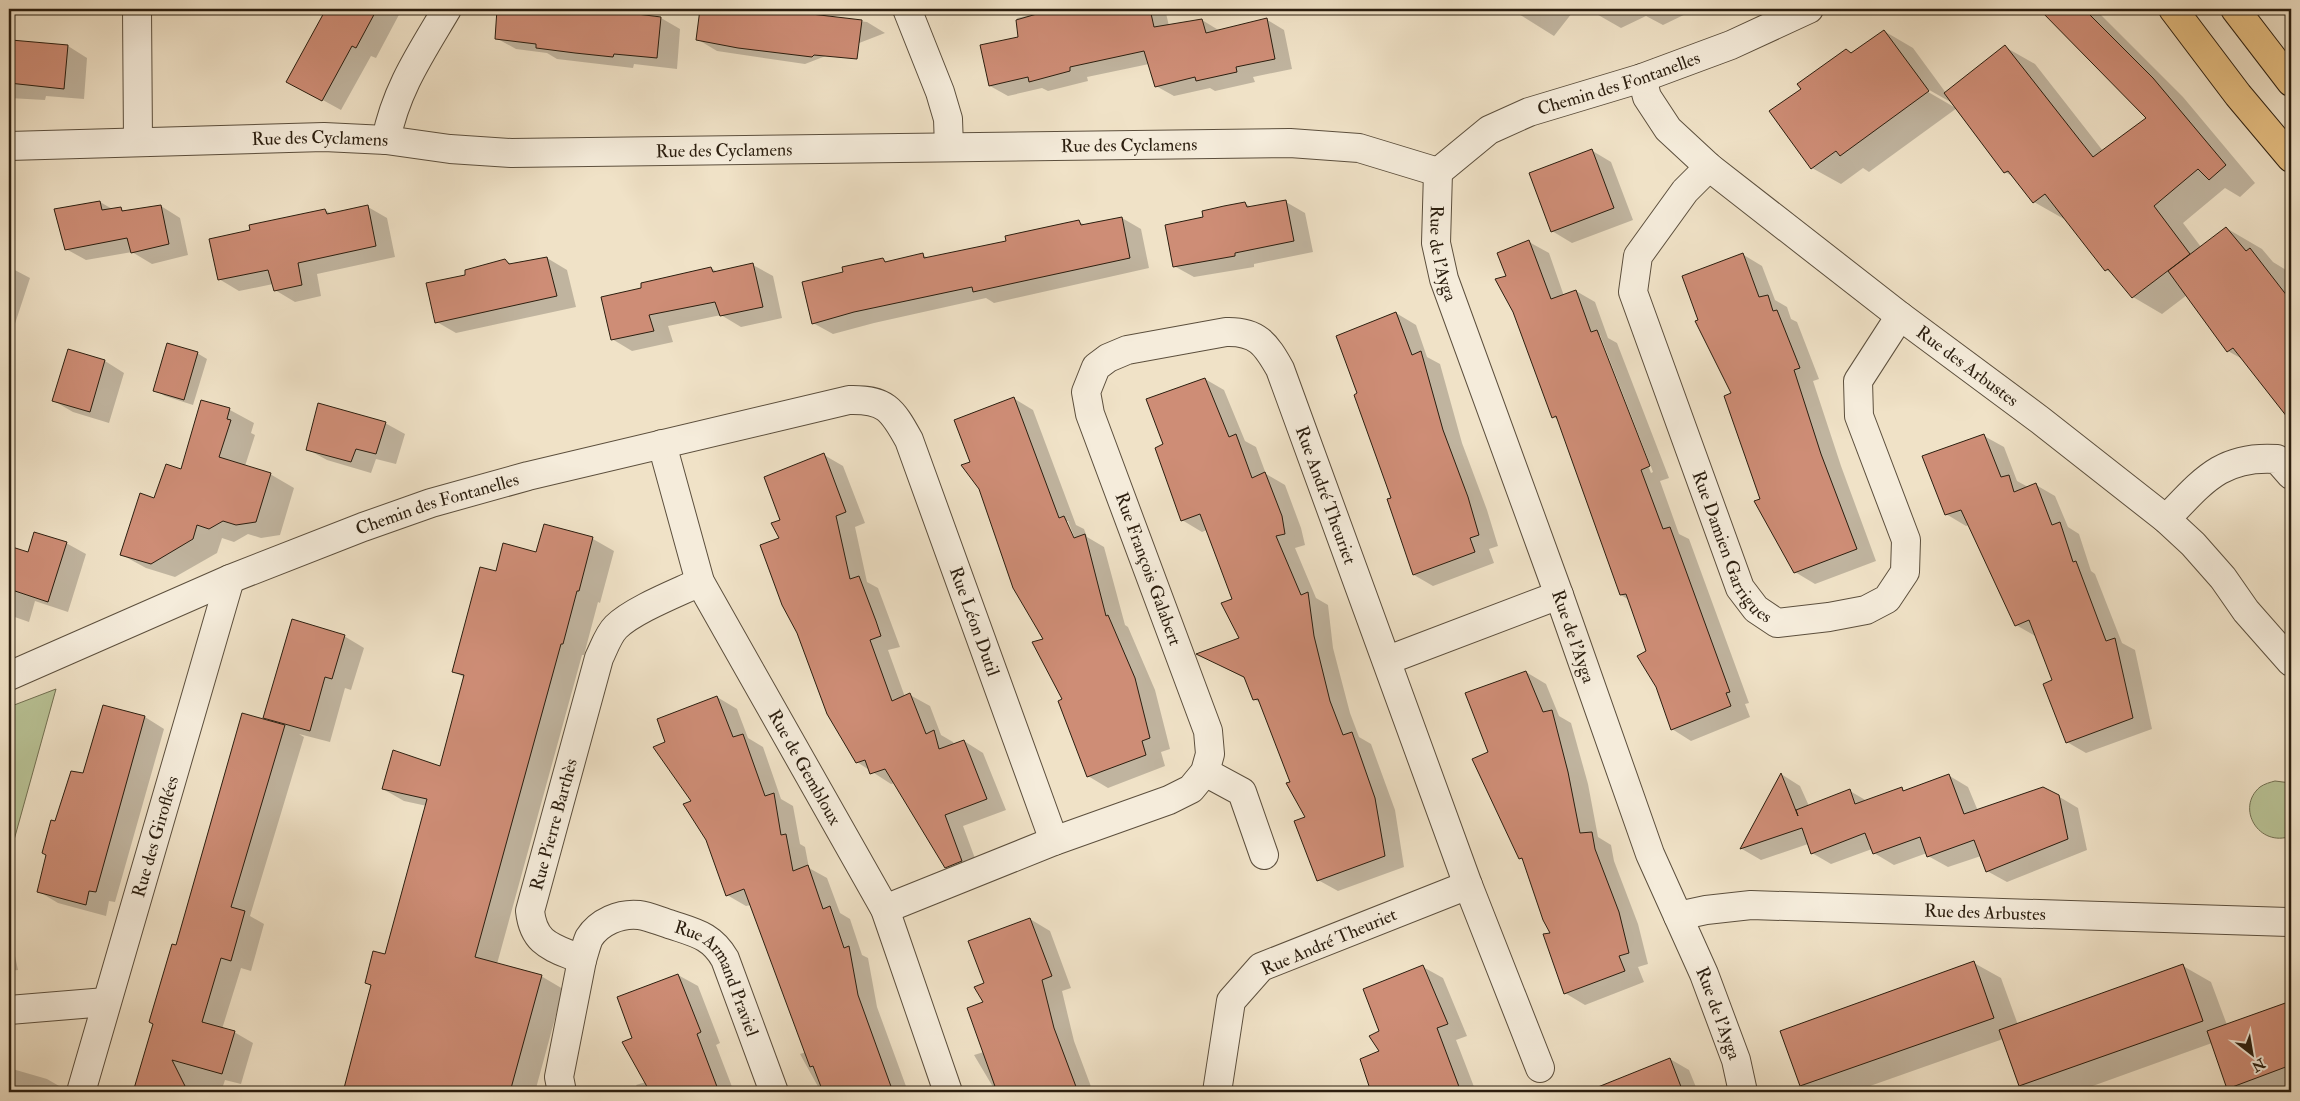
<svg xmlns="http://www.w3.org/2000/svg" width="2300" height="1101" viewBox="0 0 2300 1101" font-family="'IM FELL Double Pica',serif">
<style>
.green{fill:#b9c396;stroke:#727052}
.shadow{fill:#0003;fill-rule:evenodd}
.building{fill:#ce8d76;stroke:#2b1e0f}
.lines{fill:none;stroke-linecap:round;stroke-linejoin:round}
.minor-casing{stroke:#5c4f3d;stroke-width:30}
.major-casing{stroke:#2b1e0f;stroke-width:30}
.minor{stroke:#f5ecdb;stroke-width:28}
.major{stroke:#e8c184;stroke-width:28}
.labels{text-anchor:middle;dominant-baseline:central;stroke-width:4.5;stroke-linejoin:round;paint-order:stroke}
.street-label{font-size:18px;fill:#2b1e0f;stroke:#f5ecdb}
</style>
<rect width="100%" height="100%" fill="#f0e2c7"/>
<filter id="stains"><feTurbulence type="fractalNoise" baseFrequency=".004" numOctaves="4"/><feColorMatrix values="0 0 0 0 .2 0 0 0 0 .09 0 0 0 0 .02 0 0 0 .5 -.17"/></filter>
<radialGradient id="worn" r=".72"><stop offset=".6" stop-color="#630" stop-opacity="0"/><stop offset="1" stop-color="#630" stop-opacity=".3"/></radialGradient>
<path class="green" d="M56 689 9 858V707Z
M2275 781 2291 783V836C2259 848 2235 808 2260 787 2264 784 2271 782 2275 781Z"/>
<path class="shadow" d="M326 9H402L376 58 371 56 341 110 288 81Z
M499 9H586L661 18 680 29 677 69 634 64 633 68 557 59 547 53 516 49 496 38Z
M701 9H761L867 22 885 33 805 64 717 51 697 39Z
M1059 9H1165L1169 26 1202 20 1220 31 1266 19 1284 30 1292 69 1253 77 1255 82 1215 91 1210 88 1174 96 1156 86 1149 64 1087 77 1088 81 1048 91 1042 88 1008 96 990 86 1020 38 1017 18Z
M1511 9H1696L1663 25 1646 16 1621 28 1593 12 1572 13 1554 36Z
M2042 9H2095L2183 97 2255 183 2240 197 2225 188 2183 223 2201 247 2226 228 2262 249 2273 262 2286 270 2291 276V420L2244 360 2228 351 2187 295 2162 314 2133 297 2115 275 2106 270 2065 218 2064 219 2034 202 2017 179 2005 172 1957 108 1869 172 1863 168 1841 184 1812 168 1851 53 1884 31 1913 48 1946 93 2005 47 2035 64 2103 151 2148 118ZM1924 87 1954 104V107L1923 89Z
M9 42 68 46 87 58 84 99 46 96 45 100 9 98Z
M1591 150 1611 162 1633 220 1572 243 1552 231Z
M100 202 114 210 121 209 126 212 161 206 180 218 188 255 152 264 132 252 86 260 66 249Z
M1286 202 1305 213 1313 252 1254 264V267L1194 277 1174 266 1205 218 1244 203 1251 207Z
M368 207 387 218 395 257 317 274 321 296 295 302 275 290 273 284 239 291 219 279 252 231 325 210 332 214Z
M1122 218 1141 229 1149 268 994 303 986 298 874 323 833 334 813 323 844 273 883 260 888 263 923 255 929 259 1008 242 1079 222 1086 225Z
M1529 242 1549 253 1564 296 1576 291 1595 302 1608 338 1617 343 1669 478 1660 481 1679 534 1689 539 1749 703 1745 704 1750 717 1691 741 1672 729 1629 600 1621 595 1559 420 1553 417 1507 277ZM1598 335H1600L1653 472 1651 473Z
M1742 254 1762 266 1775 300 1787 307 1791 319 1797 322 1819 379 1813 381 1841 466 1876 561 1815 584 1795 572 1761 500 1732 394 1699 321Z
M547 258 567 270 576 307 456 333 437 322 467 276 505 260 513 265Z
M753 265 773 276 782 318 741 327 721 315 668 326 673 342 632 351 612 339 711 268 718 272Z
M9 267 30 278 9 342Z
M1396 313 1416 325 1427 357 1440 364 1462 443 1487 510 1498 546 1489 549 1494 563 1433 586 1414 575 1393 499Z
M68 351 105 361 124 373 109 423 73 412 54 401Z
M197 353 207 359 193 405 165 396 155 390Z
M1205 379 1224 390 1245 441 1256 447 1266 474 1285 485 1301 528 1305 545 1295 548 1316 598 1328 605 1333 648 1350 713 1359 737 1371 744 1395 810 1404 867 1338 891 1318 880 1307 818 1262 704 1254 699 1246 679 1199 654 1241 639 1234 600 1207 530 1202 532 1182 520 1165 445Z
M1013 398 1033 410 1076 525 1084 529 1087 537 1104 547 1125 625 1128 627 1155 690 1170 749 1161 752 1165 766 1108 788 1088 776 1045 639 972 463ZM1065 521H1068L1077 544 1075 545Z
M202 401 230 410 254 423 251 433 255 435 245 466 270 474 294 488 280 535 261 538 248 534 234 542 222 538 217 553 175 577 146 568 122 555 155 499 182 470Z
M385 423 405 434 396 464 376 459 371 473 327 460 307 449Z
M1984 436 2004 447 2017 481 2028 487 2036 485 2055 496 2068 527 2079 534 2091 571 2095 574 2122 643 2135 650 2152 729 2086 753 2067 742 2053 681 2037 637 2016 625 1969 525 1966 526 1946 514Z
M824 455 843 466 865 523 855 527 867 582 878 588 900 647 888 650 905 697 910 695 930 706 941 735 953 742 954 745 964 741 983 753 1006 810 963 826 980 872 965 878 946 867 895 783 891 784 857 762 780 539 782 520Z
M545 526 593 539 614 551 600 603 598 602 584 655H582L497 964 541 976 563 989 535 1092H345L372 986 366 982 386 955 427 806 404 801 383 789 440 768 465 678 453 671 497 573 537 553Z
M66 543 86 554 68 612 35 601 29 622 9 615V547L28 554Z
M344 636 364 648 351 690 345 688 330 742 299 734 304 737 250 916 264 924 251 971 241 968 222 1029 234 1032 253 1043 241 1084 225 1080 221 1092H134L177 946 270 721 265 718Z
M1526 672 1546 684 1559 716 1571 723 1588 784 1598 837 1611 845 1614 861 1638 924 1648 964 1638 967 1644 982 1585 1005 1565 993 1552 934 1524 861 1520 858 1490 753Z
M717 697 737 709 748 738 763 747 781 799 793 806 800 844 805 847 809 868 827 878 840 913 850 919 862 955 868 958 877 1007 907 1089 912 1092H821L800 1054 806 1052 751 905 746 906 727 895 693 801 666 743Z
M145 717 164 729 115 902 109 901 106 916 58 903 38 891 56 823 83 775Z
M1781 774 1800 786 1809 806 1850 791 1867 801 1902 789 1906 791 1948 775 1968 787 1978 811 2058 796 2078 808 2087 850 2007 882 1987 871 1981 856 1948 867 1928 856 1927 853 1894 865 1874 853 1872 849 1831 864 1812 853 1808 844 1761 860 1742 849Z
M1030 919 1050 931 1071 988 1062 991 1074 1041 1093 1092H996L974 1055 984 1052 986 984Z
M9 928 18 970 9 971Z
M1974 963 2001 978 2018 1025 2183 966 2211 982 2227 1025 2291 1002V1092H2236L2228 1088 2212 1043 2076 1092H2031L2020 1086 2003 1039 1853 1092H1814L1801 1085Z
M1423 967 1443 978 1467 1036 1456 1040 1476 1092H1379L1371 1088 1381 1052V1032Z
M678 975 698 986 720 1043 716 1045 734 1092H640L636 1085 646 1082 634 1039Z
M1670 1059 1689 1070 1698 1092H1638L1631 1075Z
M9 1068 47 1079 66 1090V1092H9Z"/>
<path class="building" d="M326 9H377L356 48 352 46 322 101 286 82Z
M497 9H597L661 17 657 58 614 54 613 57 575 53 536 48V44L495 39Z
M700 9H769L862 20 857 59 814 55 812 57 738 48 696 40Z
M1054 9H1150L1154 27 1202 19 1206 33 1267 18 1275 59 1236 67 1237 72 1196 81 1195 77 1155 87 1144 51 1070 67V71L1029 82 1028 77 989 86 980 45 1018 37 1016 20Z
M2039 9H2084L2153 78 2226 165 2209 180 2198 169 2154 206 2190 254 2132 298 2108 269 2105 271 2045 194 2033 203 2008 171 2004 173 1944 93 2005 45 2093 157 2146 118Z
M1884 30 1929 91 1840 156 1836 151 1811 169 1769 111 1801 89 1797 84 1846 49 1851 53Z
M11 40 68 45 64 89 9 83Z
M1592 149 1614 208 1551 232 1529 173Z
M1286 200 1294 241 1235 253V256L1173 267 1165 225 1203 217 1202 211 1224 206 1245 202 1247 207Z
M100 201 102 210 121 207 122 211 161 205 169 244 131 253 127 238 65 250 54 209Z
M368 205 376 246 298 263 302 285 274 291 268 270 218 280 209 239 250 230 249 225 325 209 327 214Z
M1122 217 1130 258 973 292 972 287 854 312 812 324 802 282 843 272 842 267 883 258 885 262 923 253 924 258 1006 241 1005 236 1079 220 1081 225Z
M2226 227 2246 251 2250 248 2291 301V422L2233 348 2227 352 2168 271Z
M1529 240 1551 299 1576 290 1591 332 1597 330 1650 466 1641 470 1663 529 1670 527 1730 692 1726 693 1731 706 1671 730 1656 687 1637 656 1646 651 1626 594 1620 595 1556 416 1552 418 1513 312 1495 279 1506 276 1497 253Z
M1743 253 1759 297 1768 295 1773 311 1777 310 1800 368 1794 370 1821 454 1857 549 1794 573 1754 501 1760 499 1724 396 1731 393 1695 321 1698 320 1682 276Z
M547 257 557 296 435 323 426 283 465 275V270L505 259 509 264Z
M753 263 763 307 720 316 715 302 649 315 654 331 611 340 601 297 641 288V283L711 267 713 272Z
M1396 312 1412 355 1421 351 1443 430 1468 497 1479 535 1470 538 1475 552 1413 575 1387 499 1391 498 1354 395 1357 393 1336 336Z
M167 343 198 352 184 400 153 391Z
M68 349 105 360 90 412 52 401Z
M1205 378 1229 437 1236 434 1252 478 1265 472 1282 516 1285 534 1276 536 1301 595 1308 592 1314 636 1330 701 1343 735 1352 732 1375 798 1385 856 1317 881 1294 821 1305 817 1286 783 1290 782 1258 699 1253 700 1244 677 1196 654 1239 638 1221 603 1232 599 1200 514 1181 521 1155 448 1163 444 1146 399Z
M1014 397 1059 518 1064 516 1074 538 1085 534 1106 616 1108 615 1135 678 1150 738 1142 741 1146 755 1087 777 1058 701 1062 699 1032 642 1043 639 1013 588 979 489 961 465 970 462 954 420Z
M201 400 230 408 227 419 231 420 219 457 271 473 256 522 236 525 223 521 209 529 197 525 193 539 151 564 120 555 140 493 154 498 166 464 181 469Z
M318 403 386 422 376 454 356 449 351 462 306 450Z
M1984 434 2001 477 2009 475 2014 492 2036 483 2052 525 2060 522 2073 562 2076 561 2106 641 2115 638 2133 718 2066 743 2043 684 2052 680 2029 620 2015 626 1961 510 1945 515 1922 456Z
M824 453 846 512 836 516 850 579 859 576 876 621 881 636 870 640 892 701 910 693 926 734 934 730 939 749 964 740 987 799 945 815 962 861 945 868 885 769 870 774 865 760 856 763 827 714 797 633 782 605 760 545 779 538 771 523 780 520 764 477Z
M544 524 593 537 579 591H577L563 644H561L475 957 542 975 510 1092H343L371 985 365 983 373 951 385 954 427 799 382 789 393 750 440 766 464 675 452 672 480 567 496 571 503 543 536 552Z
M34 532 67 542 48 602 9 589V546L28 552Z
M292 619 345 635 332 679 325 677 310 731 263 718Z
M1526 671 1543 712 1552 710 1568 772 1580 833 1592 832 1595 849 1619 912 1629 953 1619 956 1625 971 1564 994 1543 934 1550 933 1543 920 1522 858 1519 859 1472 759 1488 752 1465 693Z
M717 696 733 737 743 734 765 796 774 793 781 835 786 834 793 871 808 865 823 909 830 906 844 948 849 946 858 995 893 1092H823L813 1066 810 1067 744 889 726 896 706 840 683 804 691 801 653 747 665 742 657 719Z
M103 705 145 716 96 892 89 891 86 905 37 892 46 855 42 853 51 820 55 821 71 771 83 773Z
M242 713 285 725 231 907 245 911 231 961 221 958 202 1022 235 1031 222 1074 172 1060 188 1092H133L153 1024 149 1022 172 944 176 945Z
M1781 773 1798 816 1796 810 1850 789 1855 804 1902 787 1903 791 1949 774 1964 814 2043 787 2059 795 2068 839 1986 872 1974 840 1927 857 1920 837 1873 854 1865 833 1811 854 1802 828 1740 849Z
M1030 918 1052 976 1042 980 1054 1028 1078 1092H997L967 1008 983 1002 974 987 984 983 968 941Z
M1974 961 1994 1018 1800 1086 1780 1031Z
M2183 964 2203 1021 2019 1086 1999 1030Z
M1423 965 1448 1024 1437 1028 1461 1092H1371L1360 1059 1379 1051 1369 1036 1379 1031 1363 989Z
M678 974 701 1032 697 1034 719 1092H650L622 1042 632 1038 617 997Z
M2291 1001V1065L2227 1089 2207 1031Z
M1670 1058 1683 1092H1589L1588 1091Z"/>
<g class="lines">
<g class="minor-casing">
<g id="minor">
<path d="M137 9 138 142"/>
<path d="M907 9 940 92 948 119 949 147"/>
<path id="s1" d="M1642 78 1647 97 1668 129 1709 167 1900 316 2040 420 2166 519 2193 544 2223 578 2246 611 2291 662"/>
<path d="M386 140C396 89 421 53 447 9"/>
<path id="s2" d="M9 146 324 137 386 140 450 149 511 153 1290 143 1359 148 1438 172"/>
<path id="s3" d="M1709 167 1685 191 1638 256 1633 292 1740 588 1756 609 1777 623 1829 617 1866 610 1887 599 1905 572 1906 540 1859 416 1858 381 1900 316"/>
<path id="s4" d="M1438 172 1436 243 1444 279 1559 595 1650 854 1704 974 1736 1060 1743 1092"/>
<path id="s5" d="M1438 172 1489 130 1529 112 1642 78 1731 45 1809 9"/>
<path id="s6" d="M662 444 700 582 885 909 948 1092"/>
<path d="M2166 519C2202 482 2221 455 2277 459L2291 475"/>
<path d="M1388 660 1559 595"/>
<path id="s7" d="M9 676 230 579 363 527 431 503 528 476 849 400C885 399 892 409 909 440L1054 841"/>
<path d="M1205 772 1242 792 1264 855"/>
<path id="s8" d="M885 909 1054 841 1169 800 1191 789 1205 772 1210 754 1208 731 1090 414 1086 392 1096 367 1108 358 1127 350 1226 332C1257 331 1266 344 1280 369L1468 885 1540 1068"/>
<path id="s9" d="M1678 916 1706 910 1751 905 2291 922"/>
<path id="s10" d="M582 960C584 954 586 945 589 938 599 922 620 913 639 915 649 916 661 922 672 925 696 933 712 936 725 959L774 1092"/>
<path d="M9 1010 106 1002"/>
<path id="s11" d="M81 1092 230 579"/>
<path id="s12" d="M562 1092 559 1077 582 960C554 947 534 946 530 911L599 658C604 648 608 635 616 627 633 610 677 593 700 582"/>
<path d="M1217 1092 1231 1001 1261 967 1468 885"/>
</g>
</g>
<g class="major-casing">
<path id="major" d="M2173 9 2238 95 2291 158
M2235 9 2291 82"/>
</g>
<use href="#minor" class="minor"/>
<use href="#major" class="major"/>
</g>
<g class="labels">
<g class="street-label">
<text stroke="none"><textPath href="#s5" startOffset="204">Chemin des Fontanelles</textPath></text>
<text stroke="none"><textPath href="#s2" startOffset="311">Rue des Cyclamens</textPath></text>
<text stroke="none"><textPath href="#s2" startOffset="1121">Rue des Cyclamens</textPath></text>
<text stroke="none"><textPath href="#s2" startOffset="716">Rue des Cyclamens</textPath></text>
<text stroke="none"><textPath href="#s4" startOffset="82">Rue de l'Ayga</textPath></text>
<text stroke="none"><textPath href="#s1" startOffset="440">Rue des Arbustes</textPath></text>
<text stroke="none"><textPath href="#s8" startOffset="1121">Rue André Theuriet</textPath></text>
<text stroke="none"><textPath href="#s7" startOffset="462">Chemin des Fontanelles</textPath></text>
<text stroke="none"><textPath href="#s3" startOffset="425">Rue Damien Garrigues</textPath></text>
<text transform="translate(1148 569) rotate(70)">Rue François Galabert</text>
<text stroke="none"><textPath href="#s7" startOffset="1158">Rue Léon Dutil</textPath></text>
<text stroke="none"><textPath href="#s4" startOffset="488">Rue de l'Ayga</textPath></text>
<text stroke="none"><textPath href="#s6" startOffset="356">Rue de Gembloux</textPath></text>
<text stroke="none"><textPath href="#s12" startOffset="301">Rue Pierre Barthès</textPath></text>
<text stroke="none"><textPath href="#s11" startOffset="266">Rue des Giroflées</textPath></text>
<text stroke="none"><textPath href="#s9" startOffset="308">Rue des Arbustes</textPath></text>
<text transform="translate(1329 942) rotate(-23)">Rue André Theuriet</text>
<text stroke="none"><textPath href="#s10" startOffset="190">Rue Armand Praviel</textPath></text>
<text stroke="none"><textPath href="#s4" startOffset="892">Rue de l'Ayga</textPath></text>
</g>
</g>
<rect width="2300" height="1101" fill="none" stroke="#f0e2c7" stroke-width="30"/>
<rect x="10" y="10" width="2280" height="1081" fill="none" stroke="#2b1e0f" stroke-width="2.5"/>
<rect x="15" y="15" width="2270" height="1071" fill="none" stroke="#2b1e0f"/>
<g transform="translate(2252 1054) rotate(149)" stroke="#f5ecdb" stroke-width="4" paint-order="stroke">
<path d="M0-4L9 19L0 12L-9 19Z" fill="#2b1e0f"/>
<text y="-8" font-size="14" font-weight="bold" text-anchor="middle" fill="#2b1e0f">N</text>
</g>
<rect width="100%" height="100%" filter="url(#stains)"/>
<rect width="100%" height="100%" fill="url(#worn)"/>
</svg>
